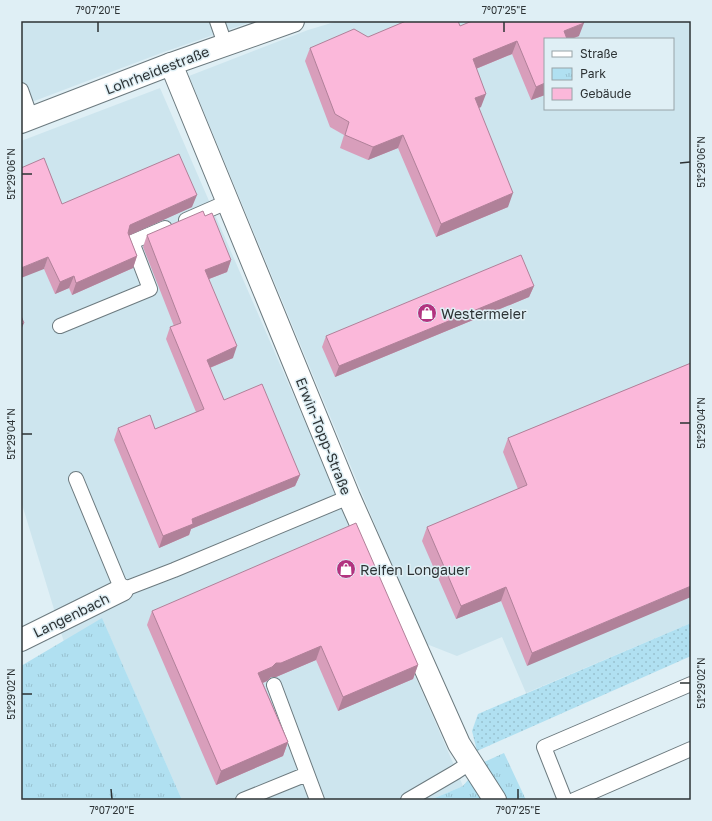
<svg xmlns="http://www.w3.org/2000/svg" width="712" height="821" viewBox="0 0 712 821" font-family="'Golos Text',sans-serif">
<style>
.built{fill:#cde5ee;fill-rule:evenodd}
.grass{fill:url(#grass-dots)}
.park{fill:url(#park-tufts)}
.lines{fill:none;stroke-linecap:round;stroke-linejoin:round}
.lane-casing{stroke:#6c7a7f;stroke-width:16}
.street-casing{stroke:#6c7a7f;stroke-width:24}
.secondary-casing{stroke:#6c7a7f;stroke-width:24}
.lane{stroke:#fff;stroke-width:14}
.street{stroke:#fff;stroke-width:22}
.secondary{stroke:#fff;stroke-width:22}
.wall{fill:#d89ebb}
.shaded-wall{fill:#b08199}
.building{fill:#fbb8da;stroke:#b08199}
.ticks{fill:none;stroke:#2d3335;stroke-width:1.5}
.labels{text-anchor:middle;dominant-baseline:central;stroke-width:3;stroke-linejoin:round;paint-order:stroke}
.street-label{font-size:14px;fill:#2d3335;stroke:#dfeff5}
.poi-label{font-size:14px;fill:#2d3335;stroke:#dfeff5;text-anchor:start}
.neatline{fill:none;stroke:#2d3335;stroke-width:1.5}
.ticks-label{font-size:10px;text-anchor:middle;fill:#2d3335}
</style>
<defs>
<pattern id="grass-dots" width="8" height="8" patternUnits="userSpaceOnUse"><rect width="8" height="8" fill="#b0e0f1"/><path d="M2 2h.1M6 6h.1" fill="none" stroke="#98c1cf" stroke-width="1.8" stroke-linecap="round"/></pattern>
<pattern id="park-tufts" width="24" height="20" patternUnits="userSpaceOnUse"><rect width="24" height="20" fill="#b0e0f1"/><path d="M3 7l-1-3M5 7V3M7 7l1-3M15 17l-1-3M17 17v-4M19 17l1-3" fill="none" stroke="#98c1cf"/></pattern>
</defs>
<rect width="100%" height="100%" fill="#dfeff5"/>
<path class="built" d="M21 21H254L164 52 21 106Z
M338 21H691V623L526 693 502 637 457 656 424 643 189 76 308 30ZM545 39H673V109H545Z
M160 88 463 786 430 800H182L102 619 64 642 21 501V141Z"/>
<path class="grass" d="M691 623V656L477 751 472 731 478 714Z"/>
<path class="park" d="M102 618 182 800H21V666Z
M504 753 526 800H430L463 786 482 763Z"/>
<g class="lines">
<g class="lane-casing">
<path id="lane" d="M217 21 225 44
M21 90 31 118
M186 220 227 202
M60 326 150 289 132 242 165 228
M76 479 122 590 174 570 349 497
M274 685 317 800
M243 800 307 774
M408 800 456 772 471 762
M565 800 544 747 691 684
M574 800 691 749"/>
</g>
<g class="street-casing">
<path id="street" d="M171 64 349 497 459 744 495 800
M21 640 122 590"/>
</g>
<g class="secondary-casing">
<path id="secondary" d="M21 122 171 64 293 21"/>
</g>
<use href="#lane" class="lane"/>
<use href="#street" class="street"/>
<use href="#secondary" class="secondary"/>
</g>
<path class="wall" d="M460 26 579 36 571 39H545V95L531 100 512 54 476 69 481 107 479 108 508 207 436 237 398 148 368 160 340 148 344 135 330 127 305 61 310 48 368 37Z
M62 204 192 207 129 235 137 256 133 268 72 295 69 288 55 294 44 269Z
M205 216 231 260 227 272 209 279 233 358 210 368 224 400 300 475 295 486 191 529 189 535 159 548 114 440 118 428 155 429 196 412 166 339 170 327 174 326 143 247 147 235Z
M534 286 529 297 335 377 322 347 326 336Z
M691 363 527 666 501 601 456 619 422 541 427 527 518 489 503 452 508 438Z
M152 611 418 665 413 679 338 711 316 660 276 677H271L267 681 263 683 288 742 283 756 216 785 147 625Z"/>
<path class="shaded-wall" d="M584 23 579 36 571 39H561L564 31Z
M517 41 512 54 468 72 473 59Z
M545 83V95L531 100 536 87Z
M486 94 481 107 470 111 475 98Z
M403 135 398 148 368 160 373 147Z
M513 193 508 207 436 237 441 224Z
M197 195 192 207 126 237 130 225Z
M137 256 133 268 72 295 76 283Z
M48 257 44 269 21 278V268Z
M231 260 227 272 201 282 205 270Z
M74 276 69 288 55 294 60 282Z
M534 286 529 297 335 377 339 366Z
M24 323 21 330V324Z
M237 346 233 358 202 371 207 360Z
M300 475 295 486 191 529 189 535 159 548 163 536 192 519Z
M691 586V597L527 666 532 653Z
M506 587 501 601 456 619 461 606Z
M321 646 316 660 276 677H271L267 681 253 687 258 673 276 663Z
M418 665 413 679 338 711 343 697Z
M288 742 283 756 216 785 221 771Z"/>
<path class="building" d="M406 21H458L460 26 472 21H583L584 23 564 31 567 39H545V83L536 87 517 41 473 59 486 94 475 98 513 193 441 224 403 135 373 147 345 135 349 122 335 114 310 48 354 29 368 37Z
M179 154 197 195 130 225 128 233 137 256 76 283 74 276 60 282 48 257 21 268V168L44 158 62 204Z
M203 211 205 216 212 213 231 260 205 270 237 346 207 360 224 400 262 384 300 475 192 519 193 524 163 536 118 428 150 415 155 429 204 409 170 327 181 323 147 235Z
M521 255 534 286 339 366 326 336Z
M21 316 24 323 21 324Z
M691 363V586L532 653 506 587 461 606 427 527 527 485 508 438Z
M356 523 418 665 343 697 321 646 281 663H276L272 667 258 673 288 742 221 771 152 611Z"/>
<path class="ticks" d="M98 22V32M504 22V32M680 163 690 162M22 174H32M680 423H690M22 434H32M680 683H690M22 694H32M111 789 112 799M518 789V799"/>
<defs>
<g id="shop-disc" transform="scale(1)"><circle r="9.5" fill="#b23380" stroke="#dfeff5"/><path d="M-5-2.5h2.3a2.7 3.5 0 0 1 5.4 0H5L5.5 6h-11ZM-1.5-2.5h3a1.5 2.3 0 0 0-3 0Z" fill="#fff"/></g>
</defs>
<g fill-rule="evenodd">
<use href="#shop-disc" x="427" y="313"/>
<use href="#shop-disc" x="346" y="569"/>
</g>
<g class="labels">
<g class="street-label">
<text transform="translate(157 70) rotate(-21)">Lohrheidestraße</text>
<text transform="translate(324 436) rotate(68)">Erwin-Topp-Straße</text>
<text transform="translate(71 615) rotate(-26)">Langenbach</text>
</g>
<g class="poi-label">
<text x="441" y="313">Westermeier</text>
<text x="360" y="569">Reifen Longauer</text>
</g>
</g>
<rect width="712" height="821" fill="none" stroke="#dfeff5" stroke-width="44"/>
<rect x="544" y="38" width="130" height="72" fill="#dfeff5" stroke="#98a4a8"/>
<rect x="552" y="51" width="20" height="6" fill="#ffffff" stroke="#98a4a8"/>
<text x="580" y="58" font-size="12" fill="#2d3335">Straße</text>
<rect x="552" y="68" width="20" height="12" fill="url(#park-tufts)" stroke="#98a4a8"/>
<text x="580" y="78" font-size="12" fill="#2d3335">Park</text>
<rect x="552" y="88" width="20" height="12" fill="#fbb8da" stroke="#98a4a8"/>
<text x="580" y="98" font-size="12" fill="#2d3335">Gebäude</text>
<rect x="22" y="22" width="668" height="777" class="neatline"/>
<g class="ticks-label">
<text x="98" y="14">7°07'20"E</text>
<text x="504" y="14">7°07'25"E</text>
<text transform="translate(701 162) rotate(-90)" y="4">51°29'06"N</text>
<text transform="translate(11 174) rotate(-90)" y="4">51°29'06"N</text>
<text transform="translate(701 423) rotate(-90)" y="4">51°29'04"N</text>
<text transform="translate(11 434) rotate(-90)" y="4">51°29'04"N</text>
<text transform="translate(701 683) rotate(-90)" y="4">51°29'02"N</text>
<text transform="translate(11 694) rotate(-90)" y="4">51°29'02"N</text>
<text x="112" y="814">7°07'20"E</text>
<text x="518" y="814">7°07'25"E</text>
</g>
</svg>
